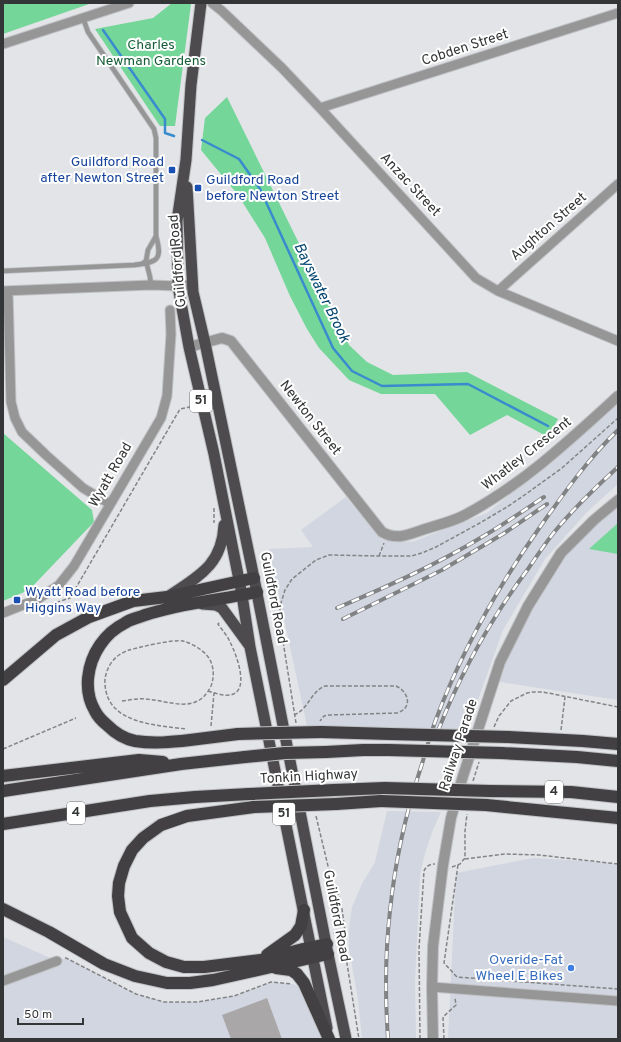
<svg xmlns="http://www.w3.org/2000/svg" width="621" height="1042" viewBox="0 0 621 1042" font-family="Overpass,sans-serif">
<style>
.built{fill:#d1d6e0}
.green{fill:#75d699}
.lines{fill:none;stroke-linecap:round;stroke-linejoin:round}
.stream{stroke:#388ccd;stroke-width:2.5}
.building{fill:#aaa7a8}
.service-casing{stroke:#bfc1c4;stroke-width:6}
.minor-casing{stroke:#bfc1c4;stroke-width:11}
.tertiary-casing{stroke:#bfc1c4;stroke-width:12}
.trunk-casing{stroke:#bfc1c4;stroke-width:13}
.motorway-casing{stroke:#bfc1c4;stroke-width:14}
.path{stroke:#838486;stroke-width:1.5;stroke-dasharray:4 2;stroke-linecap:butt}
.service{stroke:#979697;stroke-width:4.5}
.minor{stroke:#979697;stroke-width:9}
.tertiary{stroke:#979697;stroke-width:10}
.trunk{stroke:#4d4b4d;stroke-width:11}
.motorway{stroke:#424042;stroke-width:12}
.rail-casing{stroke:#808283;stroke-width:4}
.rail{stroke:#fff;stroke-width:2.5;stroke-dasharray:8;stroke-linecap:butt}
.motorway-bridge-casing{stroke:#bfc1c4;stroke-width:14;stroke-linecap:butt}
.motorway-bridge{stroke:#424042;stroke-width:12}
.transit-dot{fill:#1a4fb4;stroke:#fff;stroke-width:1.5}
.shop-dot{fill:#3f7fe0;stroke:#fff;stroke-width:1.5}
.labels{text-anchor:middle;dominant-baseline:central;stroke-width:4;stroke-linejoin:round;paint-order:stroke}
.shield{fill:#fff;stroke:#717272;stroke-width:1}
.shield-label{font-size:13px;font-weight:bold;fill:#343536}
.park-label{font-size:14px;fill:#165d36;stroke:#fff}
.street-label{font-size:14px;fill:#343536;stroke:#fff}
.transit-label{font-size:14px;fill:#164399;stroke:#fff;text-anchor:start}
.shop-label{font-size:14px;fill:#366cbe;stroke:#fff;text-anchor:end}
.water-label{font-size:15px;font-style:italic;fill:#02446f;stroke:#fff}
</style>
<rect width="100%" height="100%" fill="#e2e4e7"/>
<path class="built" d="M618 404V484L587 512 545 559 503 630 464 739 309 735 269 549 313 547 301 530 346 497 382 540 412 542 487 513 565 450Z
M618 500V700L494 681 558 557Z
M387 811 441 812 433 830 425 853 420 875 415 982 416 1039H362L358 999 349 949V929L352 907 362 884 375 862Z
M533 858 586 861 618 864V1039H448L456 873Z
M3 937 57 961 66 958 136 994 164 1002H197L234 996 271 982 293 984 300 987 329 1039H3Z"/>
<path class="green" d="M3 3H92L3 34Z
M172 3H190L191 4 175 126H160L95 29 153 18Z
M227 97 349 345 367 362 393 375 467 372 558 419 548 437 507 415 470 435 435 394H381L349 380 319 348 307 329 290 296 265 238 238 195 201 150 205 118Z
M3 433 92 510 94 522 29 590 3 601Z
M618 523V554L589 549Z"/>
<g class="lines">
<path class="stream" d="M103 30 165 119V133L174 136
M202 140 239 159 260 189 333 348 352 371 382 386 468 384 548 426"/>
</g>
<path class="building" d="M267 998 282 1039H231L222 1015Z"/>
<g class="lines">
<g class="service-casing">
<path id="service" d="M146 261 150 277 151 285
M143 263 146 261 148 250 156 236
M3 271 134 265C157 262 163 261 156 236V138L154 129 88 32 83 18"/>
</g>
<g class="minor-casing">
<path id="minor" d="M212 3 222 11 282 68 320 108 476 278 498 291 618 341
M3 44 129 3
M320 108 618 13
M3 291 151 285 178 286 193 284
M8 291 11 402 15 418 22 432 46 455 83 488 110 504
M498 291 618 184
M3 613 38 599 59 585 74 566 161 418 167 396 171 334 170 310
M3 981 57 961
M432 987 618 1001"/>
</g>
<g class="tertiary-casing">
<path id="tertiary" d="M189 347 222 338 231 341 382 532C397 541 410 534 425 529 438 525 454 521 465 515 522 485 571 439 618 396
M433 1039 432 987 433 946 443 865 451 818 463 776 500 662 528 606 561 553 594 520 618 500"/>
</g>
<g class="trunk-casing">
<path id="trunk" d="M201 3 191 85 186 160 177 221 178 286 189 347 214 454 242 595 250 647 327 1028
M187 187 193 292 205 343 254 578 328 954 346 1039
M169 596C199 576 222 565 224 525
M202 604 216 605 222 608 249 645"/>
</g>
<g class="motorway-casing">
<path id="motorway" d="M3 680 56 635 89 617 133 601 167 597 254 578
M321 732 390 734
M238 734C222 736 206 738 190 740 172 742 154 744 135 741 125 739 114 732 107 725 102 721 98 717 95 711 83 691 87 664 100 645 106 636 115 628 125 623 130 619 138 618 145 615 181 603 220 600 257 592
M508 737 583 741 618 744
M326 752 363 750H389
M501 753 577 757 618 761
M3 776 139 760 163 762
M334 790 385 788
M3 791 181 764 245 757
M489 791 571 792 618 797
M336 804 381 801
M486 805 618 818
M254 807 187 816 161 825 143 838 132 850 124 866 119 883 118 896 120 912 132 938 149 953 166 962 184 967H204L261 960 303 949 327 944
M3 824 150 801 195 797 249 794
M3 909 49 932 104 964 135 976 167 983H190L213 980 328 954
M267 955 295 935 301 926 304 910
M276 968 291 970 297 974 304 983 329 1039"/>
</g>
<path class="path" d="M214 508V523
M379 556 384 543
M45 606 70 598 180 409 194 406
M208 691C214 693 223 696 230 695 251 692 236 653 230 642 227 635 222 630 218 624L220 622
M122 701C130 700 139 698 146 699 171 701 197 715 211 686 214 678 214 670 211 662 207 652 194 644 183 641 174 639 140 647 129 650 126 651 122 653 119 655 110 661 104 674 105 684 107 724 156 725 186 729
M294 715C309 709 310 692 325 686H396C409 692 413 708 397 713L329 715 324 716 320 721
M296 723 279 616 281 603 285 590 292 579 316 560 329 555 379 556H411L422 553 436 547 478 524 507 507 526 494 562 468 618 418
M211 726 214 693
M494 727 499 716 511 701 527 693 533 692H543L618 707
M561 730 565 697
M3 749 76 718
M473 781 479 762
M316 816 328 866 341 902 345 931V951L359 1039
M465 859 505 854 539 855 618 864
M458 865 444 963 457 977 618 989
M452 867 460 864 465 858V831L467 814
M333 933 345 931
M65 958H66L136 994 164 1002H197L234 996 271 982 292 984
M420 1039 419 949 424 871C426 866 430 864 435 864
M444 1039 443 1017 456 1005 455 998"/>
<use href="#service" class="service"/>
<use href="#minor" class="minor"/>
<use href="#tertiary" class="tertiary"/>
<use href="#trunk" class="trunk"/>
<use href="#motorway" class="motorway"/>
<g class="rail-casing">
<path id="rail" d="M337 608C386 587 436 565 482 537 503 525 523 511 544 497
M343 619 442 570 503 534 547 504
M438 731C461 672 490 620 528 569 537 556 546 542 556 530 575 507 596 487 618 467
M388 1039C385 996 385 954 390 911 395 861 406 812 422 764 426 750 430 736 435 722 461 652 497 588 540 527 564 493 588 459 618 430"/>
</g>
<use href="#rail" class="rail"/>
<g class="motorway-bridge-casing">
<path id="motorway-bridge" d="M238 734 321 732
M390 734 508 737
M389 750 501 753
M245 757 285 753 326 752
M385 788 489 791
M249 794 334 790
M381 801 486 805
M254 807 336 804"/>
</g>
<use href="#motorway-bridge" class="motorway-bridge"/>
</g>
<g class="transit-dot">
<rect x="168" y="166" width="8" height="8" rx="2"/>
<rect x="194" y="184" width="8" height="8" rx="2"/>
<rect x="13" y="596" width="8" height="8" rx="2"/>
</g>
<circle class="shop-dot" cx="571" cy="968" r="4"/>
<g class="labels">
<g class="shield">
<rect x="190" y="390" width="22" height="22" rx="3"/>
<rect x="545" y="781" width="18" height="22" rx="3"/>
<rect x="67" y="802" width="18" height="22" rx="3"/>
<rect x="273" y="803" width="22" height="22" rx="3"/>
</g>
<g class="shield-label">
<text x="201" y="401">51</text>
<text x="554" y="792">4</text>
<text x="76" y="813">4</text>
<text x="284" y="814">51</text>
</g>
<g class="park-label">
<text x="151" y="45">Charles<tspan x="151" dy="16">Newman Gardens</tspan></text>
</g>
<g class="street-label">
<text transform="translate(465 48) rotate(-18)">Cobden Street</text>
<text transform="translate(410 185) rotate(47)">Anzac Street</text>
<text transform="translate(549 227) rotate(-41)">Aughton Street</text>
<text transform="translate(178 261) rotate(-95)">Guildford Road</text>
<text transform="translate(310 418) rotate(52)">Newton Street</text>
<text transform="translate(527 454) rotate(-38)">Whatley Crescent</text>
<text transform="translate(111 475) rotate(-60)">Wyatt Road</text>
<text transform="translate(273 598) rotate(79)">Guildford Road</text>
<text transform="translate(459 745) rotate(-72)">Railway Parade</text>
<text transform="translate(309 777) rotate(-3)">Tonkin Highway</text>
<text transform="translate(336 916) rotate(79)">Guildford Road</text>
</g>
<g class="transit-label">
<text x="164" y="162" text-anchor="end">Guildford Road<tspan x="164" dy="16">after Newton Street</tspan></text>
<text x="206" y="180">Guildford Road<tspan x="206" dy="16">before Newton Street</tspan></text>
<text x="25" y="592">Wyatt Road before<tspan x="25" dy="16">Higgins Way</tspan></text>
</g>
<g class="shop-label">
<text x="563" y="960">Overide-Fat<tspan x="563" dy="16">Wheel E Bikes</tspan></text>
</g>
<g class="water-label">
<text transform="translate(321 293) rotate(64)">Bayswater Brook</text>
</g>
</g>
<rect width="621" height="1042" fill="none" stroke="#343536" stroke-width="8"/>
<path d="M18 1018v6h65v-6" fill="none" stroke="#343536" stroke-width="2"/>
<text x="24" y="1018" font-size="12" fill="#343536" stroke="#ffffff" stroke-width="3" paint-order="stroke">50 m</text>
</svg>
